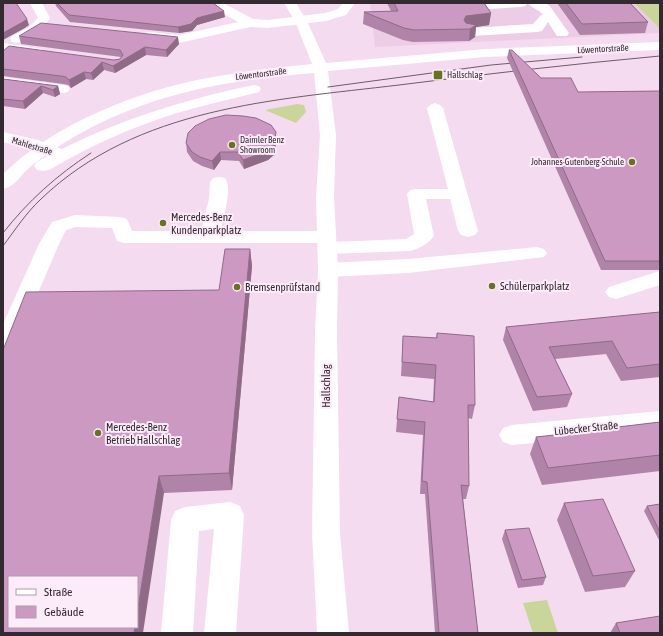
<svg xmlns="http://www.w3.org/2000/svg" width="663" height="636" viewBox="0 0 663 636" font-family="'Asap Condensed',sans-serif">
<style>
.built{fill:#edcce6}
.green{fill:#c9d599}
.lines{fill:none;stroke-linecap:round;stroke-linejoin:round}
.minor{fill:#fff;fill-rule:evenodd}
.major{fill:#fff;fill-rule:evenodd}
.tram{stroke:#6c5d69;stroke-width:1}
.wall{fill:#af84a8}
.shaded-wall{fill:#8f6b88}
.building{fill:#cc99c3;stroke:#8f6b88}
.poi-dot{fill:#67731d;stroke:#fcecf9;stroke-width:1.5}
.labels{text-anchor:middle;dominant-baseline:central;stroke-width:4;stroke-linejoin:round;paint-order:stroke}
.far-street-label{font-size:9px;fill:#332931;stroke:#fcecf9}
.far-poi-label{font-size:9px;fill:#332931;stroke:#fcecf9;text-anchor:start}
.poi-label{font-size:11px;fill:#332931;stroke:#fcecf9;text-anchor:start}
.street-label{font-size:11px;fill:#332931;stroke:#fcecf9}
</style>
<rect width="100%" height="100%" fill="#f5dbf0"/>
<path class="built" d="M370 3H634L660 29V33L375 47Z"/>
<path class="green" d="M634 3H660V28H659Z
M297 104 304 105 306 112 296 123 265 110Z
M547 600 558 633H533L523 603Z"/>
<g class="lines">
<path class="minor" d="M30 3H42L50 18C42 29 28 46 12 42L10 39 12 36 29 27 38 18Z
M208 3H223L253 19 268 20 325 13 338 9 343 3H355L346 15 326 21 268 28 250 27 179 43 149 40 144 39 142 36 144 33 149 32 179 35 238 22 210 6Z
M460 3H527L525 6 521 7 455 11 451 10 449 7 451 4Z
M528 3H544L549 5 569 33 567 36H557L548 22 542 31 537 32 471 36 466 35 464 32 466 29 471 28 533 24 541 15H543C539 9 532 9 528 3Z
M3 43 37 48 42 49 44 52 42 55 37 56 3 51Z
M3 77 63 85 68 86 70 89 68 92 63 93 3 85Z
M435 103 440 105 443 108 478 231 475 235 468 237 461 235 458 231 450 199H426L434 236C428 244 419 249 410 251L327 254 320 252 317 248 320 244 322 243H124L117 241 112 228 76 227 66 230 59 244 14 349 11 355 3 357V324L39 244 52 222 75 215 120 217 127 219 132 231H201L209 199 210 182 213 178 219 177 225 178C233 189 223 218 220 231H326L333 233 336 237 331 242 406 239 414 234 407 194 410 190 416 189H448L427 108 430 105Z
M3 132 38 140 67 151 69 155 67 159 61 160 55 159 26 148 3 142Z
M537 247 544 249 547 253 544 257 408 273 328 277 321 275 318 270 321 265 328 263 408 259Z
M660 271V285L616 299 609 297 605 292 609 287Z
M660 411V431L512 445 503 442 499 435 503 428 512 425Z
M230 502 240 506 244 515 236 633H204L214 529 199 531 193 633H161L171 520 175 511 185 507Z"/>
<path class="major" d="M284 3H296L307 21 326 63 485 49 660 42V50L485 57 328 71 336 135 334 197 338 270 337 331 340 533 349 633H317L312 533 315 331 318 270 316 197 320 135 314 73C230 80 156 92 81 133 63 143 44 155 28 169 20 176 14 187 3 189V174C55 123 142 89 213 77 246 71 279 67 312 64L295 21Z
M254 85 259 86 261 89 259 92C232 99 204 105 177 113 132 127 90 146 49 170L43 171 37 170 34 166 37 162C106 124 177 101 254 85Z"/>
<path class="tram" d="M328 87 491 65 582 57
M3 233C28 201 57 175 91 153
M3 246C15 230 26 213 41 199 137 107 274 100 399 85 486 74 573 64 660 56"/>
</g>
<path class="wall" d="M55 3H213L225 17 197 25 192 31 179 33 70 22 56 6Z
M387 3H484L491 13 489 25 476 27 475 37 469 41 413 42 403 40 363 24 364 12 391 11Z
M553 3H630L648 22 645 33 580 35 557 3Z
M19 36 179 44 167 57 146 55 115 73 104 70 93 80 86 79 71 88 68 85 63 84 3 76V51L114 60 120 59 121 57 21 44Z
M509 50 541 78 578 92 660 91V270H601L507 58Z
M3 79 58 86 60 94 55 97 43 93 25 109 3 106Z
M276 132V140L275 154 268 160 244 169 239 161 221 160 214 170 202 166 193 161 187 152 186 143Z
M250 249 252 266 232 490 164 493 3 633Z
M660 312V377L621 381 606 354 555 359 572 394 567 407 533 411 503 340 506 327Z
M437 333 475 405 472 419 468 418 469 486 466 499H463L478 633H435L425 494H420L423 435 396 432 399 397 433 402 434 379 401 376 403 336 436 338Z
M660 422V471L542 485 530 454 536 437 618 428V427Z
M564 503 635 571 625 587 585 592 557 520Z
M660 504V542L644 511 647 506Z
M505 530 546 577 543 585 518 588 502 539Z
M616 623 660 633H610Z"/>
<path class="shaded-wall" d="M224 11 225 17 197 25 192 31 179 33 178 27 197 18Z
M491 13 489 25 476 27 475 37 469 41 470 29 465 28 464 20 466 16Z
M27 19 29 25 25 28 3 40V33Z
M178 37 179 44 167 57 166 50Z
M145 47 146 55 115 73 113 66Z
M102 62 104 70 93 80 91 73Z
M84 72 86 79 71 88 69 80Z
M41 86 43 93 25 109 23 101Z
M58 86 60 94 55 97 53 90Z
M276 132V140L275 154 268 160 244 169 243 160Z
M220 152 221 160 214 170 212 161Z
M250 249 252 266 232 490 229 473Z
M159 476 164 493 143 633H134L135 627H137V614Z"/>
<path class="building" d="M3 3H16L27 19 23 22 3 33Z
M57 3H213L224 11 197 18 191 24 178 27 69 15Z
M394 3H484L491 13 466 16 464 20 466 23 476 25 470 29 414 30 404 28 364 12 398 11Z
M566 3H630L648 22 582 24Z
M41 23 178 37 166 50 145 47 113 66 102 62 91 73 84 72 69 80 66 77 61 76 3 69V51L9 46 114 60 120 59 123 55 120 50 19 36Z
M509 50H512L541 78H571L578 92 660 91V261H605Z
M3 79 58 86 53 90 41 86 23 101 3 99Z
M226 115 243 116 256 118 271 125 276 132 274 145 268 151 243 160 238 152H220L212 161 200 157 192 152 186 143 188 133 195 126 209 119Z
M225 249H250L229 473 159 476 137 614V577H9V627H135L134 633H3V350L26 292 219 290Z
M660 312V364L627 368 612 341 549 347 572 394 537 397 506 327Z
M437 333 474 336 475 405H468L469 486 461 485 478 633H439L427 482 422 481 425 422 397 419 399 397 434 402 436 365 402 362 403 336 437 338Z
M660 422V455L548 468 536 437 619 428 618 427Z
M603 499 635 571 593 576 564 503Z
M660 504V532L647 506Z
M529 528 546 577 522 580 505 530Z
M660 616V633H620L616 623Z"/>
<g class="poi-dot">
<rect x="433" y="70" width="10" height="10" rx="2"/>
<circle cx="232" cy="145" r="4"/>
<circle cx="632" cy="162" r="4"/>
<circle cx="163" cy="223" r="4"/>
<circle cx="492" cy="286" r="4"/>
<circle cx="237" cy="287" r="4"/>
<circle cx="98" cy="433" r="4"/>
</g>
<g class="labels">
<g class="far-street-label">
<text transform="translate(603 49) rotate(-3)">Löwentorstraße</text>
<text transform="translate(261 74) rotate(-7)">Löwentorstraße</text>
<text transform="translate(32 146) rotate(17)">Mahlestraße</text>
</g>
<g class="far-poi-label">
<text x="447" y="75">Hallschlag</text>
<text x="240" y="140">Daimler Benz<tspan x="240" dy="10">Showroom</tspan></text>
<text x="624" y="162" text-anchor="end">Johannes-Gutenberg-Schule</text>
</g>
<g class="poi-label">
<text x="171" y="217">Mercedes-Benz<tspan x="171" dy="13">Kundenparkplatz</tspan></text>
<text x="500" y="286">Schülerparkplatz</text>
<text x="245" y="287">Bremsenprüfstand</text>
<text x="106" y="427">Mercedes-Benz<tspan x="106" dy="13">Betrieb Hallschlag</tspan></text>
</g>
<g class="street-label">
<text transform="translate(326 386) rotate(-90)">Hallschlag</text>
<text transform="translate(586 428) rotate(-6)">Lübecker Straße</text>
</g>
</g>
<rect width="663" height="636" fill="none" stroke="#332931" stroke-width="8"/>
<rect x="8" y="576" width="130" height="52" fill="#fcecf9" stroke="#ac9ea9"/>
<rect x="16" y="589" width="20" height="6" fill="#ffffff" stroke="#ac9ea9"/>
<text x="44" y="596" font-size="12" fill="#332931">Straße</text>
<rect x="16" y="606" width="20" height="12" fill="#cc99c3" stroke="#ac9ea9"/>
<text x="44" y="616" font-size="12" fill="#332931">Gebäude</text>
</svg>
